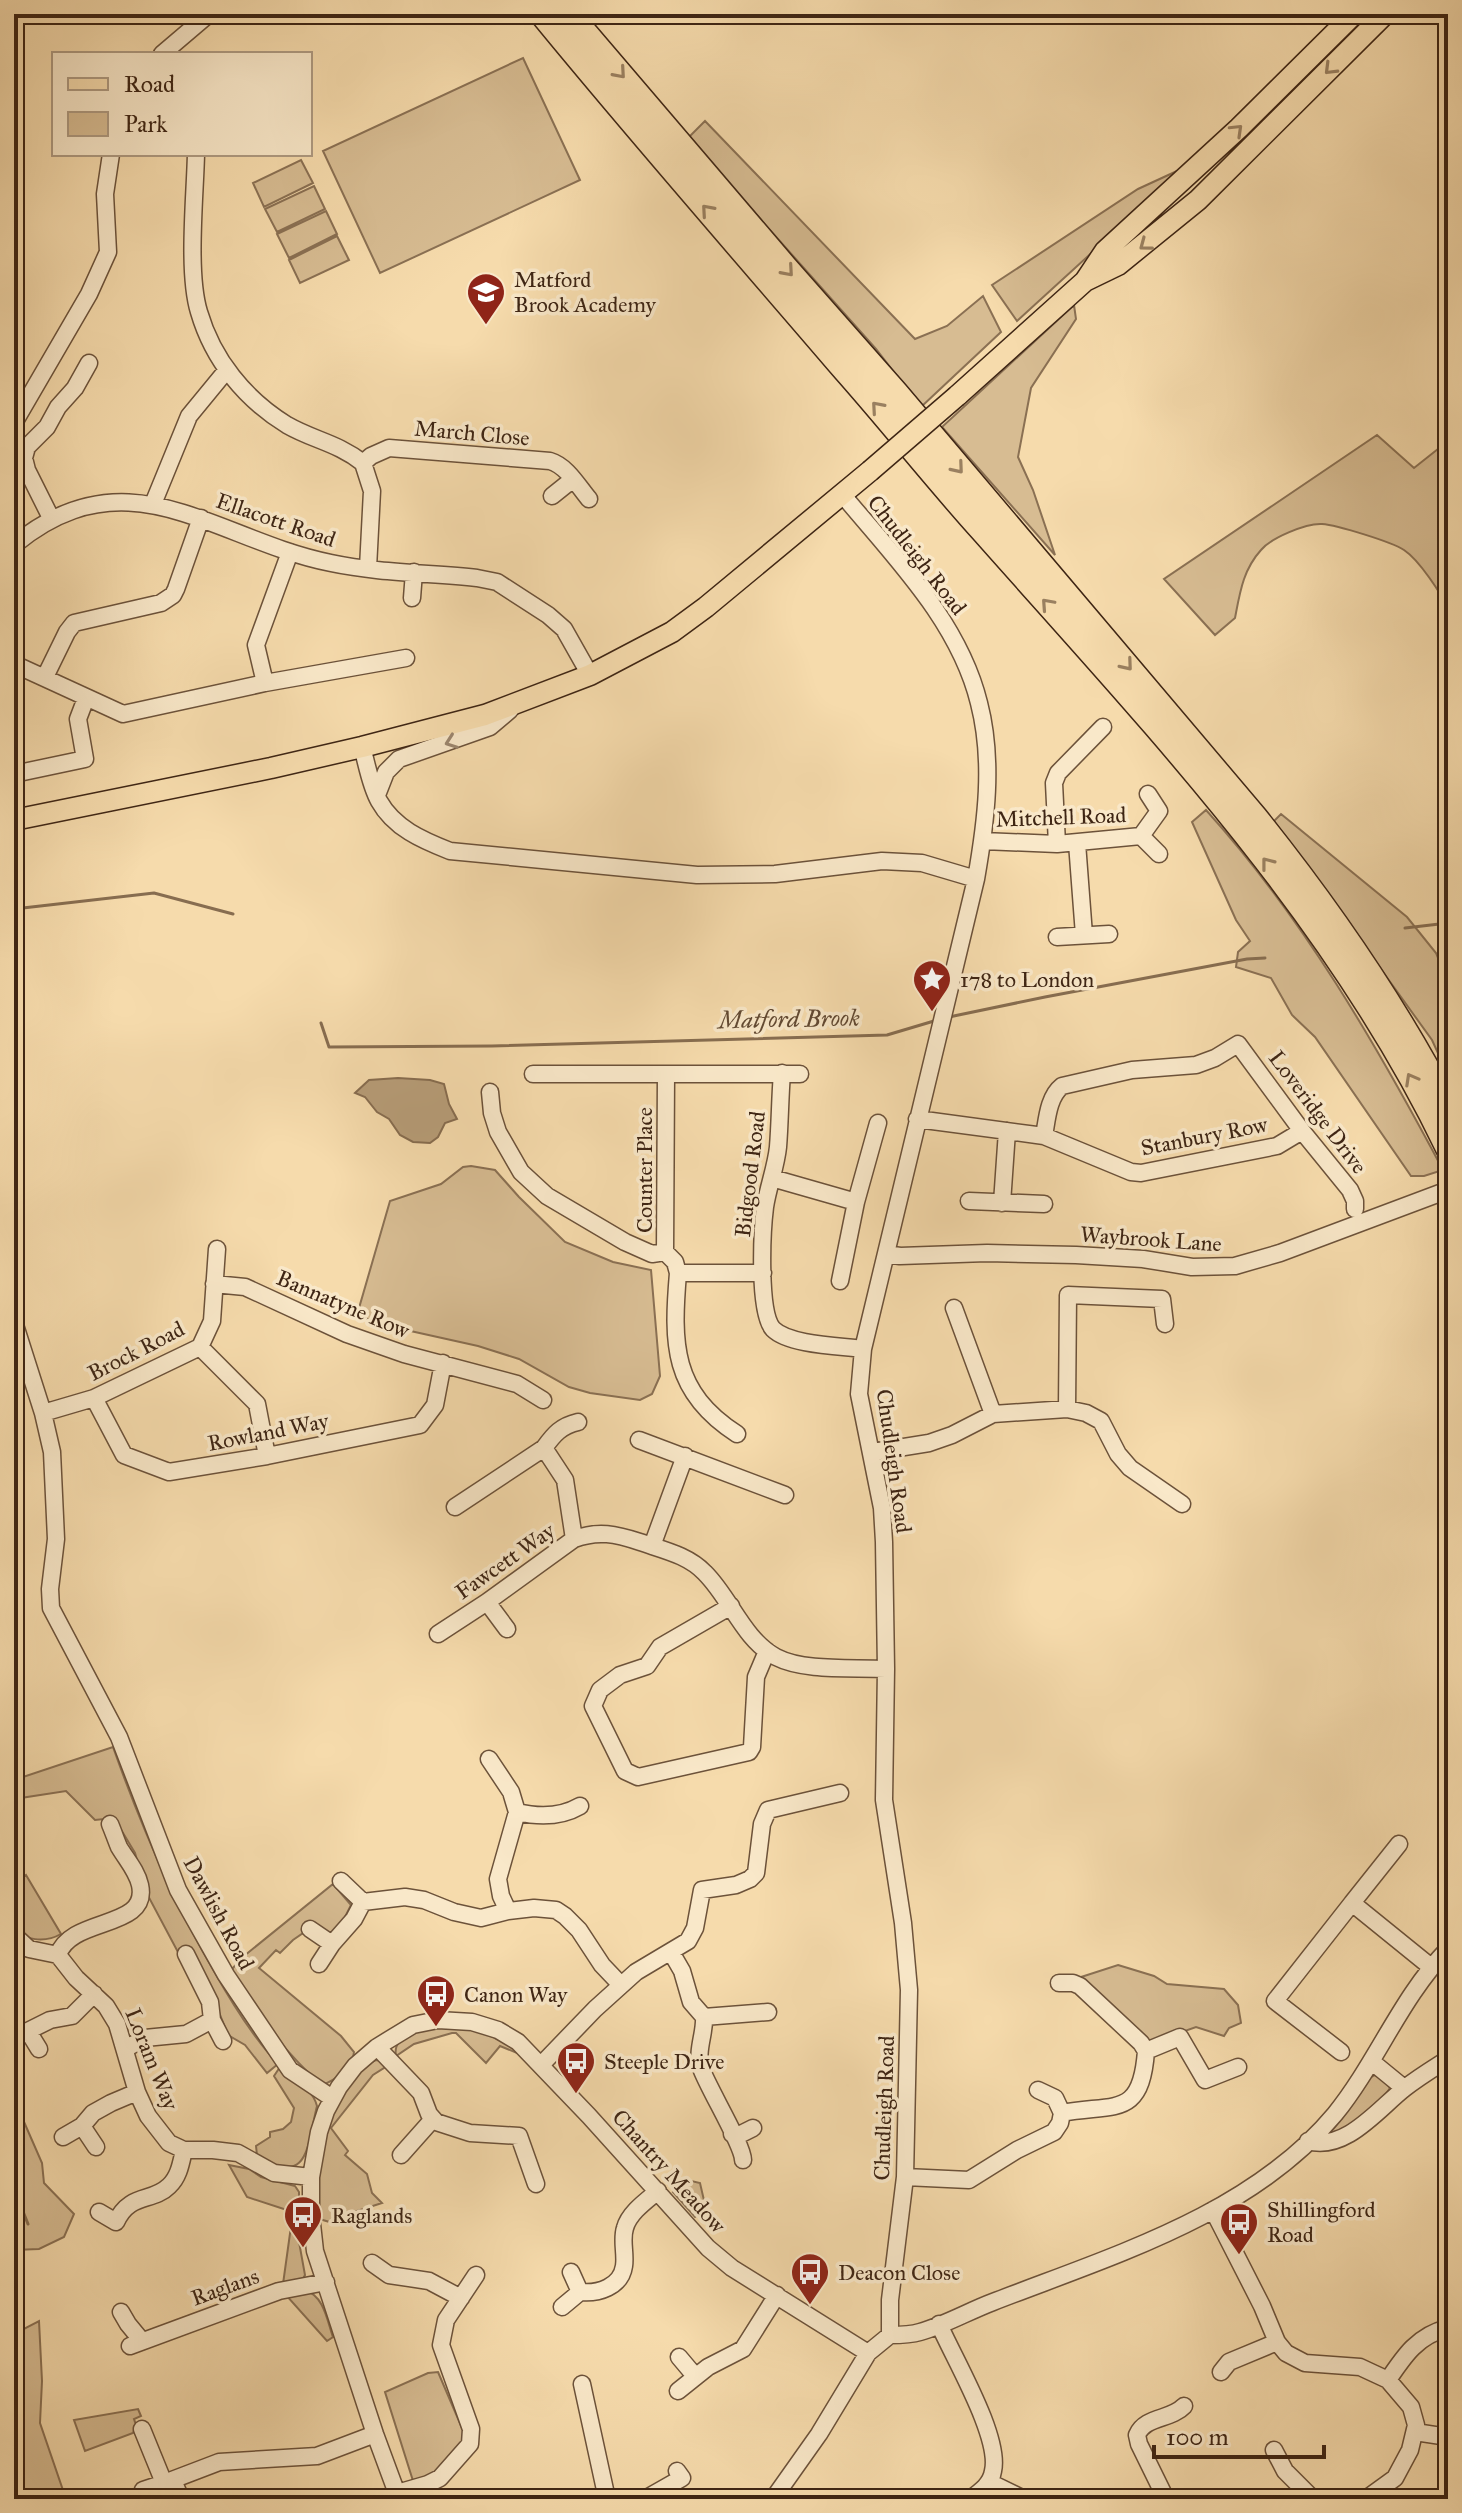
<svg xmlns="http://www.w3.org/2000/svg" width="1462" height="2513" viewBox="0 0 1462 2513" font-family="'IM FELL Great Primer',serif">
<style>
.green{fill:#d7bc92;stroke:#8a7053;stroke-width:2}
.water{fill:#b79d78;stroke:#876d50;stroke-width:2}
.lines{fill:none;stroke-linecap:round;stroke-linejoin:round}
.stream{stroke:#876d50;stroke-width:3}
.minor-casing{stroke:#6c523a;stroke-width:19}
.major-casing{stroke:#3e2514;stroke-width:23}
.highway-casing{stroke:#3e2514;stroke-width:27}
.minor{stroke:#f9e8c9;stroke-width:16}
.major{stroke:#f6dbac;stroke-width:20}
.highway{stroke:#f6dbac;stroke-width:24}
.major-bridge-casing{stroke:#3e2514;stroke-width:23;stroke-linecap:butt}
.major-bridge{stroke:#f6dbac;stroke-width:20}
.oneway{stroke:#9a8060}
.oneway2{stroke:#9c866e}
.labels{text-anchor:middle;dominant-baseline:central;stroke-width:7;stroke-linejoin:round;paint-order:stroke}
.poi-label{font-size:22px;fill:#3e2514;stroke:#f9e8c9;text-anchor:start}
.street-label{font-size:22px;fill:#3e2514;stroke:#f9e8c9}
.water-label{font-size:24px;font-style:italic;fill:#624932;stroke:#f9e8c9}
</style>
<rect width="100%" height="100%" fill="#f6dbac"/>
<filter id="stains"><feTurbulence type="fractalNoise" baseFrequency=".0025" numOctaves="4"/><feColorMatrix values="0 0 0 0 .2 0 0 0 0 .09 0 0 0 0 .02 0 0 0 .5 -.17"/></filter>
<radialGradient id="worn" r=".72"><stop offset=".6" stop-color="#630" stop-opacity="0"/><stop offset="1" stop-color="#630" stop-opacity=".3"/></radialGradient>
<path class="green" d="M523 58 580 180 380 273 323 151Z
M705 121 915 339 947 326 983 296 1001 332 921 407 876 349 688 138Z
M301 160 313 183 264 207 253 183Z
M1177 171 1167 184 1017 321 992 285 1138 189Z
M314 186 325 209 277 232 265 209Z
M326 211 337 234 289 258 277 234Z
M337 236 349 260 300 283 289 260Z
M1074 305 1076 319 1031 388 1018 457 1033 490 1055 555 942 427Z
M1377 435 1414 468 1448 441V609C1441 593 1419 560 1404 550 1392 542 1337 525 1322 524 1306 523 1271 538 1261 550 1243 570 1240 592 1235 618L1215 635 1164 579Z
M1206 810C1302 916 1376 1044 1443 1170L1424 1176H1411L1315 1037 1292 1015 1271 978 1236 967 1238 952 1250 941 1236 920 1192 822Z
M1281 814 1407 917 1436 953 1448 983V1075L1432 1040 1274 821Z
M471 1166 495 1170 519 1197 565 1242 613 1262 651 1270 660 1376 652 1394 640 1400 590 1393 569 1387 519 1359 478 1346 379 1324 357 1315 390 1201 441 1184 463 1167Z
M113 1747C141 1826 173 1901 215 1973 233 2005 253 2037 278 2064L267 2073 245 2045 228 2035 209 1987 180 1956 146 1892 135 1853 114 1818 95 1820 66 1791 14 1799V1780Z
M26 1875 61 1934C47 1942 21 1943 15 1924 11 1913 14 1895 14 1884Z
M333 1884 351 1905 342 1923 332 1935 312 1927 293 1940 280 1953 276 1950 259 1968 341 2036 354 2052C353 2067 336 2080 322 2085 291 2059 248 2006 231 1970L244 1956Z
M1118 1965 1154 1976 1167 1984 1224 1989 1238 2005 1241 2023 1229 2028 1224 2036 1196 2027 1148 2044 1078 1978Z
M452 2026C478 2031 501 2036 522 2055L500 2046 486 2063 456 2033H452L414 2044 396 2056C391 2030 433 2029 452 2026Z
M376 2060 382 2061 387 2066 373 2075 331 2128 348 2151 345 2155 367 2174 372 2193 382 2203 338 2217 333 2223 316 2218C317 2197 316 2175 320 2155 324 2128 350 2070 376 2060Z
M280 2067C293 2078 313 2089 317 2106 307 2146 309 2189 257 2155L256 2146 270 2137V2132L283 2129 291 2122 294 2108 274 2076Z
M1375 2075 1383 2079 1390 2088C1378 2108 1353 2129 1329 2133L1368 2079Z
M14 2099 42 2163 44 2183 74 2214 64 2237 39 2249 14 2250Z
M229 2165 249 2169 261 2177 295 2186 299 2192V2242L305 2275 303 2279 283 2284 293 2212 247 2197Z
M687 2180 700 2183 706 2209 695 2217 673 2192Z
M305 2290C324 2296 327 2320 333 2337L327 2341 285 2294Z
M39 2321 42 2381 40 2423 66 2499H14V2328L22 2330Z
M438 2372 465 2435C461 2459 433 2473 414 2484L385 2392 428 2373Z
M138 2409 141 2416 134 2419 136 2425 133 2433 85 2451 74 2420Z"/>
<path class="water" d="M398 1078 430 1080 444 1084 449 1104 457 1119 445 1123 438 1137 430 1143 413 1142 400 1135 389 1119 377 1112 365 1097 355 1093 369 1080Z"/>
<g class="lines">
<path class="stream" d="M14 909 154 893 233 914
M1405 928 1448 923
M949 1017 1045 997 1247 959 1265 958
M321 1023 329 1047 492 1046 887 1035 934 1021
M14 2189 28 2224"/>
<g class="minor-casing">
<path id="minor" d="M162 54 209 14
M196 154C195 197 187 273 199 312 213 360 245 399 287 425 313 440 338 443 363 463L372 491 368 568
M14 423 89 294 108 252 105 194 111 154
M363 463 371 456 389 448 550 461C567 466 578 486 589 499
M842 494C894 557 959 621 979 703 994 761 986 822 976 879L863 1349 859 1394 882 1508 884 1542 886 1669 884 1800 903 1923 909 1990 905 2177 890 2300V2335
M552 496 572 480
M153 504 189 416 226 371
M51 518 27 470 24 458 27 447 47 427 58 407 75 388 89 363
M14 545C129 450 215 540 331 563 378 573 429 573 477 578L497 582 548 615 564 629 590 675
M412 598 414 572
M14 664 123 714 265 683 256 645 290 552
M45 677 67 632 74 623 161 603 173 595 176 589 201 518
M265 683 406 658
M362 747C367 764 370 785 379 801 394 828 422 840 450 851L697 875 775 874 882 861 922 863 976 879
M14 774 85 759 78 719 86 698
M1148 794 1159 811 1141 836 1159 854
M377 795 386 772 399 759 490 727 510 710
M983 841 1057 844 1141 836
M1077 843 1084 935
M1057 844 1054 783 1058 773 1103 727
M1057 937 1109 934
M782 1073C780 1097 780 1122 778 1147 776 1167 768 1187 765 1207 762 1231 758 1312 773 1329 789 1345 840 1346 863 1349
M533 1074H800
M666 1074 665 1252 675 1262 678 1273H763
M490 1092 492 1113 498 1132 521 1172 547 1196 625 1242 652 1254 665 1252
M917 1119 1044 1136 1131 1172 1141 1173 1277 1146 1302 1131
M1044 1136C1047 1120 1048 1097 1062 1086L1132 1070 1196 1065 1215 1058 1238 1044 1302 1131 1350 1190 1355 1201V1209
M772 1178 856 1202
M969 1201 1044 1204
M1002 1203 1007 1131
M886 1254 900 1256 987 1253 1076 1255 1143 1259 1192 1267 1235 1266 1280 1253 1448 1190
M678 1273C672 1344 672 1392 737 1434
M840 1281 856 1202 878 1123
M214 1284 245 1287 347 1334 404 1354 517 1384 543 1400
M954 1308 993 1414
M14 1322 43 1413 52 1452 56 1539 50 1589 51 1608 119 1737 178 1890 226 1975 290 2070 332 2098
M200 1347 257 1404 267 1456
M94 1398 124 1455 169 1472 267 1456 420 1425 435 1405 443 1363
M1067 1409 1068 1295 1162 1299 1165 1324
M43 1413 94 1398 200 1347 212 1321 217 1249
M639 1440 785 1495
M544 1448 565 1480 574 1539
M873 1452 929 1443 952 1435 993 1414 1067 1409 1086 1413 1101 1421 1118 1454 1130 1468 1182 1504
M455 1507 544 1448C554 1434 561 1426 578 1422
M652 1546 685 1456
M487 1602 507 1629
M731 1606 660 1647 647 1666 620 1675 600 1690 593 1706 625 1771 638 1777 749 1752 752 1747 756 1677 767 1651
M438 1634 487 1602 574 1539C598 1530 616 1534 640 1542 663 1550 688 1555 705 1573 731 1599 743 1639 776 1657 805 1672 853 1667 886 1669
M489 1759 511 1792 517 1812 498 1879 501 1896 508 1911
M517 1812C538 1817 561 1817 580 1806
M341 1881 363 1902 405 1897 424 1900 454 1912 481 1918 508 1911 534 1908 556 1910 565 1916 579 1930 602 1965 621 1985
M1352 1903 1399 1844
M310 1929 332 1944
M14 1935 29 1949 58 1955 76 1978 106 2006 117 2024 137 2092 148 2116 169 2143 184 2150H213L238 2153 274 2173 311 2177
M671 1952 682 1971 691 2002 704 2017
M58 1955C71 1916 150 1930 140 1885 137 1871 126 1859 119 1847 116 1840 113 1831 110 1824
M319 1964 332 1944 354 1919 363 1902
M704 2017C705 2034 696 2050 701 2068 708 2088 743 2145 743 2160
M704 2017 768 2012
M212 2020 223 2041
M28 2031 39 2049
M14 2038 50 2020 72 2016 94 1994
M377 2047 421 2093 429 2114 436 2122 470 2133 519 2136 536 2184
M125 2049 145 2038 186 2034 212 2020 210 2002 186 1954
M1146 2051 1180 2037 1205 2080 1238 2067
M1341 2052 1275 2001 1352 1903 1431 1967
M1371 2061 1404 2088
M541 2065 595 2009 636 1972 688 1941 695 1928 702 1890 736 1885 750 1879 756 1873 762 1824 768 1810 840 1793
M1038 2090 1055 2098 1062 2113
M82 2126 96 2147
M732 2134 739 2135 753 2128
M63 2137 82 2126 93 2113 111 2103 137 2092
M1308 2141C1346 2152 1379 2108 1405 2088 1419 2077 1434 2068 1448 2059
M401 2155 433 2119
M905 2177 969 2180 1017 2150 1054 2132 1060 2123 1062 2113C1115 2103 1141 2119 1146 2051L1141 2043 1080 1986 1073 1983H1059
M1213 2210 1262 2306 1277 2342 1286 2353 1305 2363 1360 2367 1388 2380 1411 2407 1416 2425 1410 2450 1395 2478 1366 2499
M99 2212 116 2222C130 2192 152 2203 169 2186 179 2177 181 2163 184 2150
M372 2263 389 2275 429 2281 461 2298
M571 2272 580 2292
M562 2307 580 2292C598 2294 621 2287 624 2266 626 2254 621 2240 625 2228 629 2213 646 2201 658 2191
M121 2312 128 2324 142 2341
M939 2324C953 2357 1001 2437 993 2471 991 2484 981 2491 970 2499
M890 2335C900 2335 910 2335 920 2332 945 2325 969 2311 993 2302 1111 2256 1251 2215 1335 2114 1377 2062 1401 1997 1448 1949
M130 2346 279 2291 326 2282
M679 2357 695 2376
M1221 2372 1229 2362 1277 2342
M1388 2380C1404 2356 1418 2335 1448 2328
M582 2384 607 2499
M678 2391 708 2367 743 2349 777 2295
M142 2429 164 2483 219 2462 317 2456 375 2434
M1415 2432 1448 2437
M1274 2450 1285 2471 1313 2499
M173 2480 181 2499
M989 2482 1024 2499
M143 2490 164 2483
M397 2493 428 2484 440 2478 470 2444 471 2429 441 2345 446 2320 476 2275
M399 2499 375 2434 315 2251 311 2215V2177L319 2132 326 2111 339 2087 355 2066 377 2047 413 2025 438 2020 472 2022 498 2030 518 2042 589 2116 708 2248 732 2268 868 2353
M645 2499 682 2478 677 2471
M773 2499 819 2434 868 2353 890 2335
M1166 2499 1139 2444 1137 2435C1145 2416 1171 2420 1184 2406"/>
</g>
<g class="major-casing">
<path id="major" d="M1085 281 1118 265 1198 200 1385 14
M957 396 1085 281 1105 251 1239 128 1354 14
M14 820 271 768 362 747 485 715 590 675 672 632 706 607 870 471"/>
</g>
<g class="highway-casing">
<path id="highway" d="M542 14C641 135 744 252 845 370 892 423 936 479 983 531 1153 723 1336 914 1448 1148
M569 14 785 267 896 393 1255 817C1328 908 1394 1003 1448 1107"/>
</g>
<use href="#minor" class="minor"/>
<use href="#major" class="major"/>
<use href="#highway" class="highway"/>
<g class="major-bridge-casing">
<path id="major-bridge" d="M870 471 957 396"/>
</g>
<use href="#major-bridge" class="major-bridge"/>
</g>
<defs><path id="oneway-chevron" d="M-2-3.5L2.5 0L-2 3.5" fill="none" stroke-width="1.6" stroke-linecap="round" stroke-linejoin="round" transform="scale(2)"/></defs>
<g class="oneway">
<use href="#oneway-chevron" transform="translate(1330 69) rotate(135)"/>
<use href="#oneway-chevron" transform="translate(620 73) rotate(49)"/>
<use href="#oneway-chevron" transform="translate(1237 130) rotate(-44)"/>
<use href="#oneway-chevron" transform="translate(707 210) rotate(-131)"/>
<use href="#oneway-chevron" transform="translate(1145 245) rotate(143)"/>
<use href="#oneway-chevron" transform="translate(788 271) rotate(49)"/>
<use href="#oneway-chevron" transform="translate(877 407) rotate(-131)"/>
<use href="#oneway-chevron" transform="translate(958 468) rotate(50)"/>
<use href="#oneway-chevron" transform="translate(1047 604) rotate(-132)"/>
<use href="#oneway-chevron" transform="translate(1127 665) rotate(50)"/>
<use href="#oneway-chevron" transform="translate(1267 863) rotate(-128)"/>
<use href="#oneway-chevron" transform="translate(1411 1079) rotate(-119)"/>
</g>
<use class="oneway2" href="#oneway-chevron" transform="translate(451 742) rotate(160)"/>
<defs>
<g id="school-pin" transform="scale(2)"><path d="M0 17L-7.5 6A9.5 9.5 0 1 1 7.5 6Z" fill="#8f2418" stroke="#f9e8c9"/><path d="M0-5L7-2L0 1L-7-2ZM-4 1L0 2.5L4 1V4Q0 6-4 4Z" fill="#fff"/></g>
<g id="sight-pin" transform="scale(2)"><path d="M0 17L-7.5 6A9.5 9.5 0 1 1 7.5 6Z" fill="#8f2418" stroke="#f9e8c9"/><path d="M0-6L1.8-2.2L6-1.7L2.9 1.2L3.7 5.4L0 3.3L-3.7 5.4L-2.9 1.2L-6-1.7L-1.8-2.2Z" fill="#fff"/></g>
<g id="bus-pin" transform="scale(2)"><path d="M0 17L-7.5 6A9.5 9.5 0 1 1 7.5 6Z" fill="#8f2418" stroke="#f9e8c9"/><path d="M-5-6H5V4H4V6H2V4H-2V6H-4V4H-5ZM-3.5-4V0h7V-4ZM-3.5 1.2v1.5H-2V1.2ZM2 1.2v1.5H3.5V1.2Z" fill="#fff"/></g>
</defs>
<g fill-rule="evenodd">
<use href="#school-pin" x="486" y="292"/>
<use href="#sight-pin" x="932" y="979"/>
<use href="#bus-pin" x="436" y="1994"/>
<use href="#bus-pin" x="576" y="2061"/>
<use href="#bus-pin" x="303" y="2215"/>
<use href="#bus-pin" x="1239" y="2222"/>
<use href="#bus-pin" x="810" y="2272"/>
</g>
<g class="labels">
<g class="poi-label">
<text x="514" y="279">Matford<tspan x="514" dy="25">Brook Academy</tspan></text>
<text x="960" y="979">178 to London</text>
<text x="464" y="1994">Canon Way</text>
<text x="604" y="2061">Steeple Drive</text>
<text x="1267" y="2209">Shillingford<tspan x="1267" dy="25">Road</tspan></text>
<text x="331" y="2215">Raglands</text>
<text x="838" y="2272">Deacon Close</text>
</g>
<g class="street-label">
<text transform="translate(472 433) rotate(5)">March Close</text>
<text transform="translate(276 520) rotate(19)">Ellacott Road</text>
<text transform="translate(917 555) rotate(52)">Chudleigh Road</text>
<text transform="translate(1061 817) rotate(-2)">Mitchell Road</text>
<text transform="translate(1318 1112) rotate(53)">Loveridge Drive</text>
<text transform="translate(1204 1136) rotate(-11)">Stanbury Row</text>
<text transform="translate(644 1170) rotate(-90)">Counter Place</text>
<text transform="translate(750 1174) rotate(-83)">Bidgood Road</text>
<text transform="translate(1151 1239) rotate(4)">Waybrook Lane</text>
<text transform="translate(343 1304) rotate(23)">Bannatyne Row</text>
<text transform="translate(136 1351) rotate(-27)">Brock Road</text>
<text transform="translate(268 1432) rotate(-11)">Rowland Way</text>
<text transform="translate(894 1461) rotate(82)">Chudleigh Road</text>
<text transform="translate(505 1561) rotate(-35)">Fawcett Way</text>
<text transform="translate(219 1913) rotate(62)">Dawlish Road</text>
<text transform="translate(152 2059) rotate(68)">Loram Way</text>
<text transform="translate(884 2108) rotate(-88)">Chudleigh Road</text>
<text transform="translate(669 2171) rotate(48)">Chantry Meadow</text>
<text transform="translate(225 2287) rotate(-20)">Raglans</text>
</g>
<g class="water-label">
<text transform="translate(789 1019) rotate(-1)">Matford Brook</text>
</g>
</g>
<rect width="1462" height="2513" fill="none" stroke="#f6dbac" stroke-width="48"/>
<rect x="16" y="16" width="1430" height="2481" fill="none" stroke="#3e2514" stroke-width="4"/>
<rect x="24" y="24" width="1414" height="2465" fill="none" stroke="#3e2514" stroke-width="2"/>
<rect x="52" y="52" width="260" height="104" fill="#f9e8c9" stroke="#ae9a81" stroke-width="2"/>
<rect x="68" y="78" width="40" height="12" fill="#f6dbac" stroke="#ae9a81" stroke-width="2"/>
<text x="124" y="92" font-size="24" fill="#3e2514">Road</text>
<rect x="68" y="112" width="40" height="24" fill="#d7bc92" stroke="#ae9a81" stroke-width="2"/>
<text x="124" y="132" font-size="24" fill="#3e2514">Park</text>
<path d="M1154 2445v12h170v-12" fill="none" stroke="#3e2514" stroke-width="4"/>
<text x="1166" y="2445" font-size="24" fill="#3e2514" stroke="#f9e8c9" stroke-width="6" paint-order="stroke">100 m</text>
<rect width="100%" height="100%" filter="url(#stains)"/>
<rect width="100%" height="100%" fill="url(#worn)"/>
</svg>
